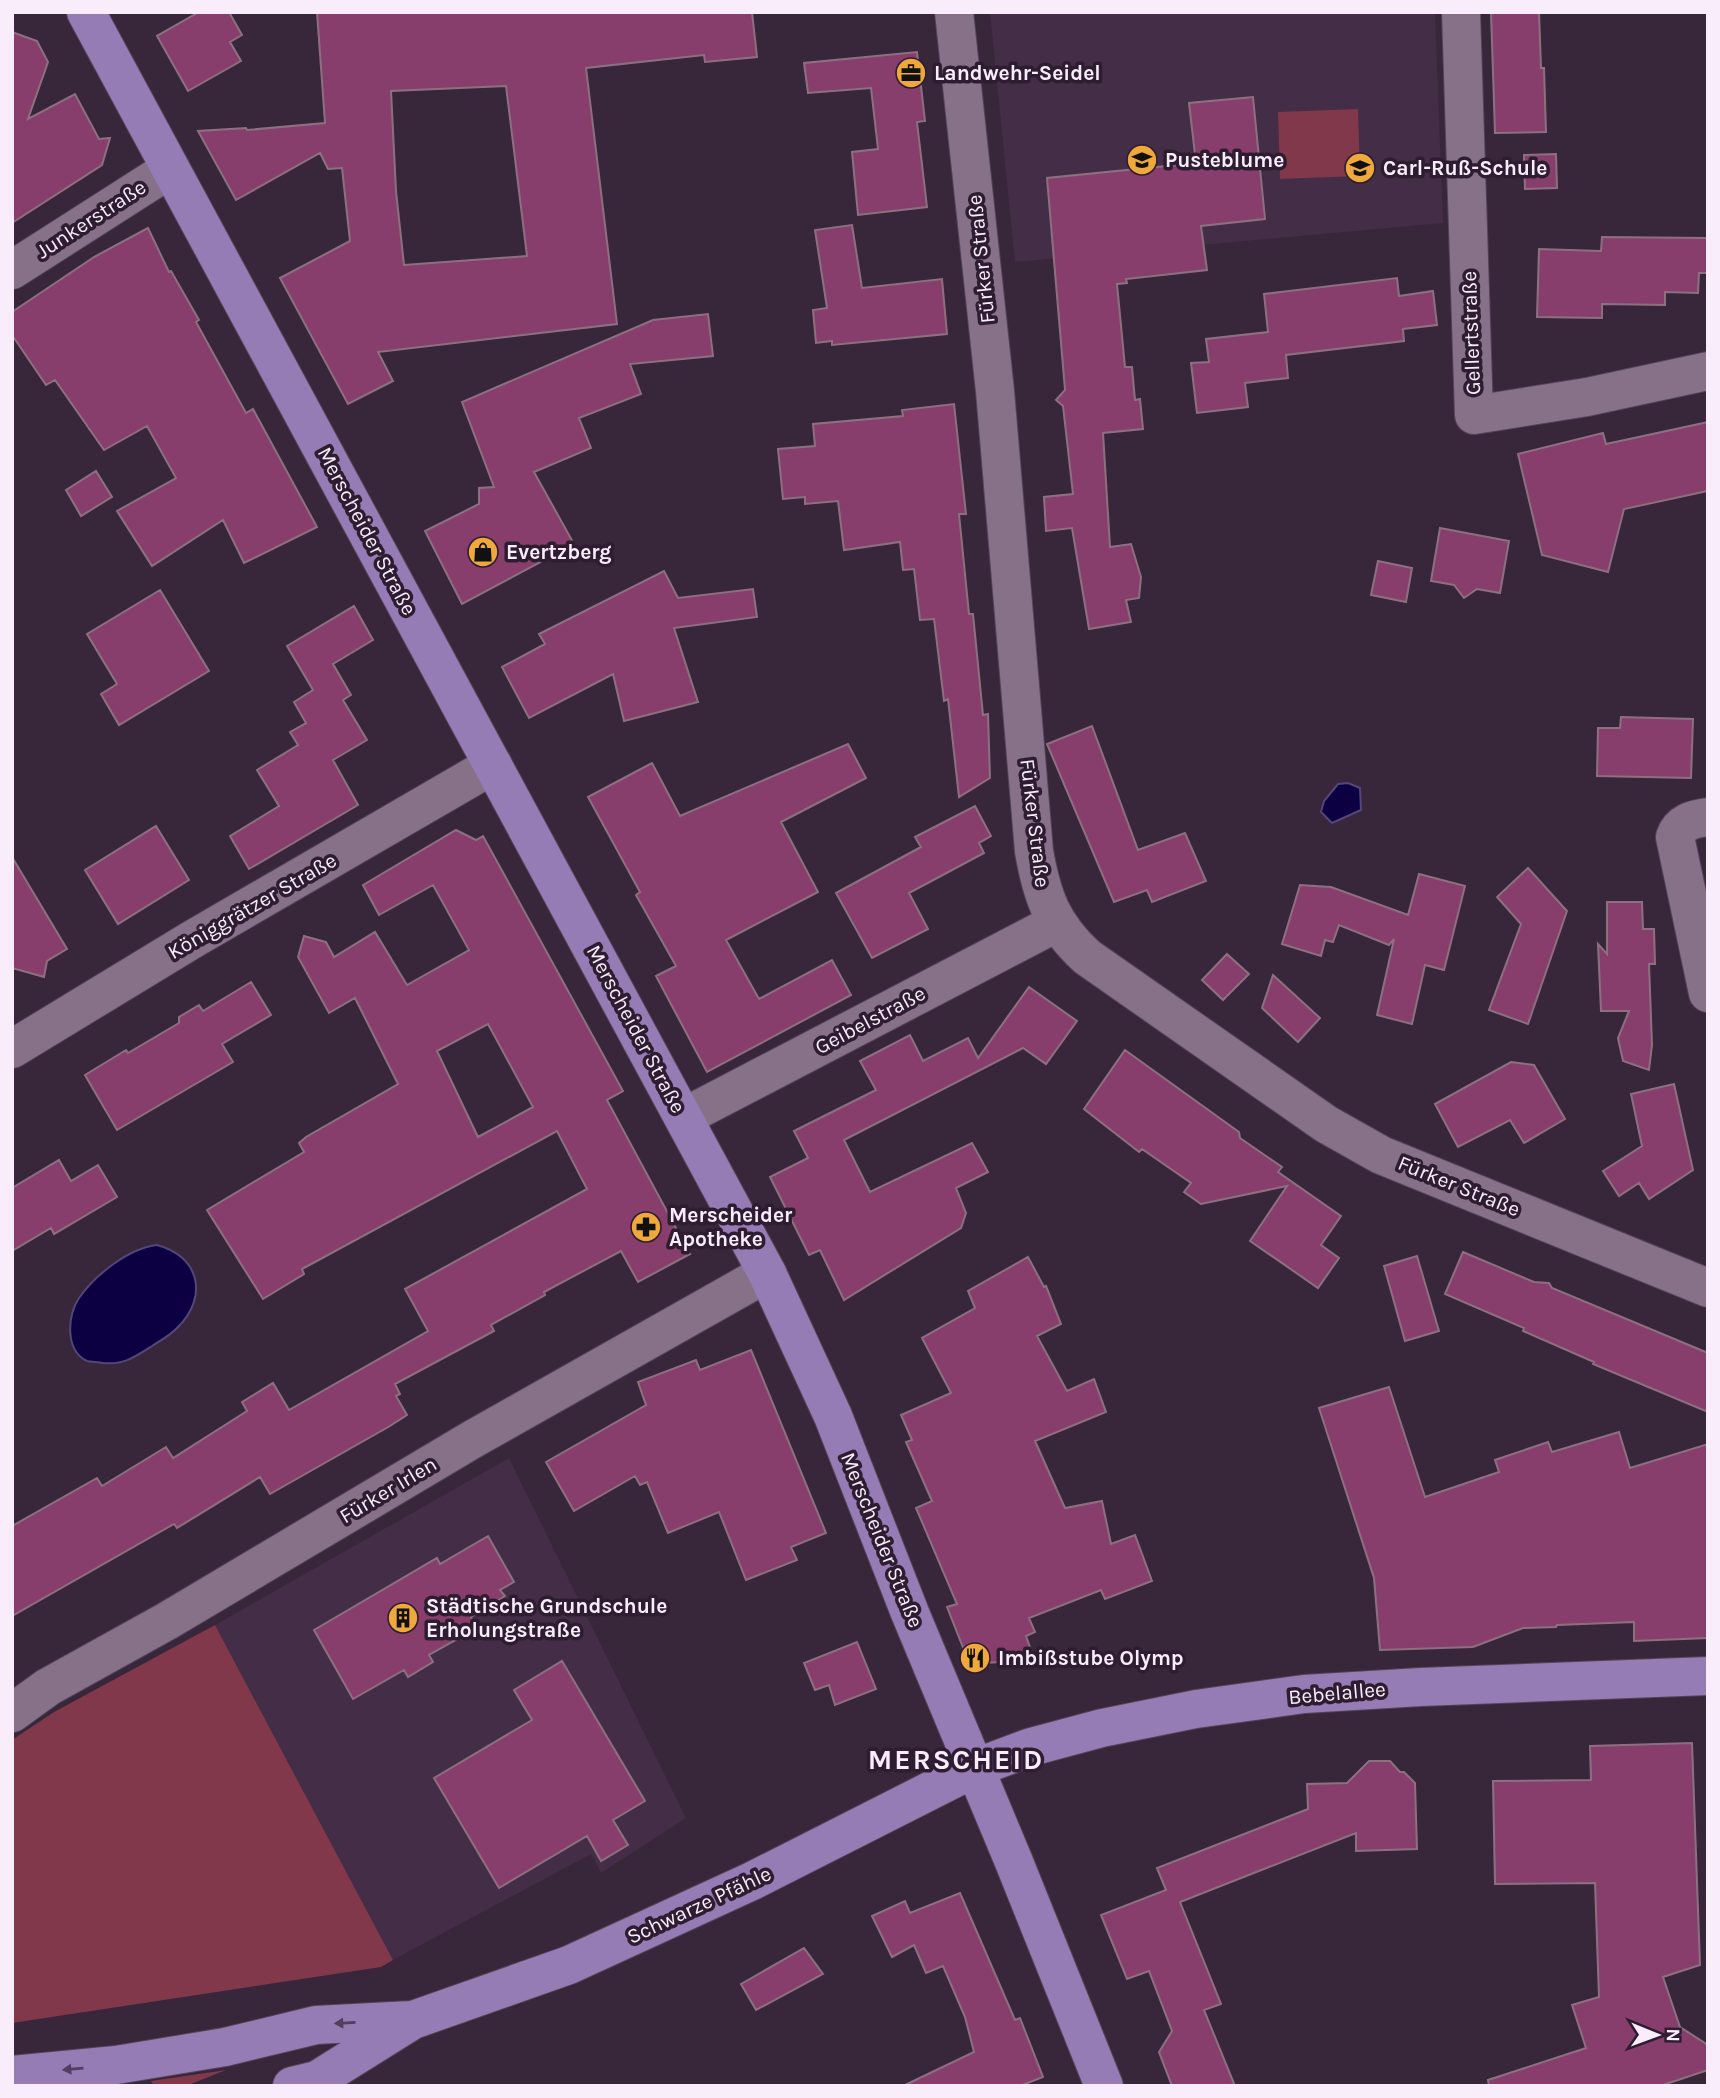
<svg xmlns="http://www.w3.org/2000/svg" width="1720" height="2098" viewBox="0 0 1720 2098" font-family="Karla,sans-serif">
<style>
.built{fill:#442d47}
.green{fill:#81384a}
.water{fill:#0c0043;stroke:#53477a;stroke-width:2}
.building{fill:#883e6c;stroke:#8d7080;stroke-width:2;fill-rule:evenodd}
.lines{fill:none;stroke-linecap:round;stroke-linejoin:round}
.minor-casing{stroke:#534456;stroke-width:40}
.major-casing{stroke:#534456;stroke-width:40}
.minor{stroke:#867189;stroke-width:38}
.major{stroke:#957cb4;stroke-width:38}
.oneway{fill:#523e5f}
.labels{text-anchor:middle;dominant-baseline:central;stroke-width:7;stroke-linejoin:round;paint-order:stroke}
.poi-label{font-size:21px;font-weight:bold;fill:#f9edfb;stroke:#2e1d31;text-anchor:start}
.street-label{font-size:21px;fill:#f9edfb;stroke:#2e1d31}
.district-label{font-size:28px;font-weight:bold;letter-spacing:2px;fill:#f9edfb;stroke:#2e1d31}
</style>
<rect width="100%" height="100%" fill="#38263b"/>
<path class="built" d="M990 12H1435L1443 223 1015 262Z
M509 1458 686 1818 601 1873 591 1854 393 1960 215 1625Z"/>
<path class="green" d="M1358 109 1360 176 1280 179 1278 112Z
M215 1625 393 1960 381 1967 12 2023V1740L54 1712Z
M226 2070 186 2086H154L151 2081Z"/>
<path class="water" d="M1348 783 1360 788 1361 810 1332 823 1321 812 1324 801 1338 784Z
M157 1245C199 1256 209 1296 178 1327 171 1335 161 1340 152 1346 135 1357 124 1365 103 1363 98 1362 91 1362 87 1361 64 1350 68 1315 79 1298 95 1275 129 1248 157 1245Z"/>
<path class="building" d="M199 12H229L242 35 230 42 241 61 188 91 157 36Z
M317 12H752L757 57 705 62 704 55 586 68 617 324 378 352 393 381 348 404 280 278 350 241 342 168 328 169 320 153 236 200 198 131 246 128 247 130 325 123ZM506 86 527 256 404 265 396 191 391 91Z
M1491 12H1539L1541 68H1544L1546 132 1495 133Z
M12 32 37 41 48 62 28 119 75 94 99 139 110 138 102 165 12 223Z
M917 52 925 121 917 122 927 207 858 215 852 152 878 149 871 88 808 93 804 63Z
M1253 97 1265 219 1201 226 1207 270 1126 279 1127 283 1117 284 1125 367H1132L1135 400 1140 399 1143 429 1103 433 1110 547 1131 544 1141 577 1139 598 1126 600 1131 622 1089 629 1072 528 1046 531 1044 497 1073 494 1063 406 1056 400 1065 390 1047 178 1196 163 1189 103Z
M1556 154 1557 188 1525 189 1524 155Z
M852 225 862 288 942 279 947 334 832 345V341L816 343 813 310 827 308 815 230Z
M148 228 169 272 171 271 199 320 196 322 246 413 253 409 317 527 244 563 223 520 152 566 117 511 176 478 147 426 104 450 55 380 46 385 12 335V312L94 257Z
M1602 237 1708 238V273H1699L1698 293 1665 292V305L1602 304V318L1537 317 1539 249 1601 251Z
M1397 278 1399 296 1433 291 1437 325 1403 329 1404 341 1286 355 1288 378 1245 383 1248 407 1197 413 1191 363 1209 362 1206 339 1268 332 1264 294Z
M708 314 713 356 630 364 641 394 579 418 591 448 534 472 574 544 462 604 425 531 479 504V488L494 487 462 402 653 320Z
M954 404 966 514H959L969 614H973L983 715 988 714 990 778 959 797 948 699 944 701 934 619 920 620 914 569 903 570 900 542 844 550 838 501 805 504V497L783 499 778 449 815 446 813 424 903 416 902 410Z
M1708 422V491L1624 509 1608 572 1542 555 1518 454 1603 433 1606 444Z
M96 471 112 497 81 516 66 490Z
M1440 528 1509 541 1500 593 1477 589 1464 598 1454 585 1431 581Z
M1378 561 1412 568 1406 602 1371 595Z
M664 571 678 598 753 589 757 617 674 628 698 702 624 721 613 674 529 718 502 667 545 644 539 634Z
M160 590 209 671 119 725 101 694 117 684 87 634Z
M354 606 373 640 333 664 351 695 343 700 367 740 333 760 358 805 249 869 230 836 279 806 257 770 298 745 290 732 306 723 294 702 313 690 287 646Z
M1621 717 1693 719 1691 778 1597 776 1598 728H1620Z
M1092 726 1138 850 1185 833 1206 881 1152 902 1147 890 1114 902 1047 744Z
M848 744 866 778 781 822 818 892 726 940 759 999 832 960 851 995 707 1072 656 976 676 966 636 895 640 892 588 797 652 763 680 816Z
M975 806 991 836 979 843 984 853 909 893 928 929 872 958 836 893 921 847 915 837Z
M156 826 189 880 118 924 85 870Z
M456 830 476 840 483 836 623 1091 607 1100 690 1254 638 1282 621 1251 544 1292 545 1295 491 1325 494 1331 395 1384 400 1394 396 1396 407 1415 390 1426 270 1494 260 1477 177 1528 174 1524 12 1616V1526L97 1478 102 1486 166 1447 173 1458 247 1411 242 1402 273 1383 289 1410 428 1331 405 1289 587 1189 557 1131 302 1269 304 1274 263 1299 207 1210 304 1152 299 1143 306 1137 398 1084 355 998 329 1013 298 957 304 936 326 942 334 957 375 932 407 985 469 950 433 885 379 915 363 885ZM488 1024 533 1107 478 1137 437 1051Z
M12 857 67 949 47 961 44 977 12 968Z
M1528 868 1567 911 1528 1024 1489 1010 1521 924 1497 897Z
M1419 874 1465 886 1444 970 1425 965 1412 1024 1377 1015 1394 939 1389 945 1339 925 1333 942 1325 940 1321 956 1282 944 1300 885 1331 887 1408 915Z
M1607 902H1642L1643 929H1654L1655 964H1649L1652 1045 1649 1070 1623 1061 1618 1038 1629 1011H1601L1598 944 1607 954Z
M1227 954 1249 974 1223 1000 1202 980Z
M1273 975 1320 1018 1298 1042 1262 1008Z
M251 982 271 1015 222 1044 233 1062 117 1130 85 1075 126 1050 128 1053 179 1023V1017L199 1005 203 1011Z
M1029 987 1077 1021 1046 1064 1023 1048 844 1140 870 1192 972 1143 988 1172 956 1188 966 1213 961 1228 844 1300 820 1250 809 1255 770 1177 808 1158 794 1131 876 1090 860 1061 910 1035 923 1061 968 1038 978 1058Z
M1125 1050 1239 1132 1240 1138 1282 1167 1278 1172 1341 1216 1321 1245 1339 1258 1318 1288 1250 1241 1287 1186 1201 1204 1184 1192 1191 1183 1142 1149 1139 1152 1084 1109Z
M1511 1062 1534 1065 1565 1119 1524 1143 1510 1120 1458 1147 1435 1104Z
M1674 1084 1693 1170 1649 1199 1639 1183 1619 1196 1603 1171 1642 1146 1631 1094Z
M59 1160 71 1181 98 1165 117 1197 54 1234 51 1228 12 1251V1188Z
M1463 1252 1534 1282 1549 1283 1552 1288 1708 1353V1412L1593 1364 1594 1362 1523 1331 1524 1328 1445 1294Z
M1417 1256 1439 1331 1405 1341 1384 1266Z
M1028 1257 1044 1287 1046 1286 1061 1324 1037 1336 1067 1391 1094 1379 1106 1412 1035 1441 1065 1508 1102 1501 1111 1544 1135 1535 1152 1581 1105 1599 1101 1590 1029 1618 1035 1632 1026 1636 1035 1661 979 1663 966 1655 947 1607 957 1604 916 1508 932 1501 906 1442 912 1440 901 1415 951 1393 922 1338 975 1308 968 1291Z
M751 1350 826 1533 791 1547 797 1560 746 1580 719 1512 668 1533 647 1482 640 1485 635 1476 574 1511 546 1462 646 1405 638 1382 696 1360 700 1370Z
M1389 1387 1425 1497 1499 1472 1495 1460 1548 1442 1552 1452 1619 1432 1630 1468 1708 1444V1638L1634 1641V1622L1557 1625 1556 1627 1523 1628 1473 1647 1380 1650 1374 1578 1319 1408Z
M488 1536 514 1582 500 1590 505 1596 471 1617 477 1628 429 1655 433 1662 408 1677 404 1670 353 1699 314 1630 437 1558 440 1564Z
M857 1642 876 1689 835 1705 829 1685 815 1690 804 1663Z
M562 1661 645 1801 613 1820 628 1845 601 1861 587 1836 499 1888 434 1778 532 1720 514 1690Z
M1692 1743 1700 1965 1663 1977 1680 2027 1708 2045V2070L1660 2086H1489L1488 2080 1586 2048 1572 2005 1599 1997 1595 1883 1495 1884 1493 1781 1591 1780 1590 1746Z
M1369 1761H1390L1400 1772H1404L1415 1783 1417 1849 1356 1851V1833L1180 1902 1221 2004 1204 2010 1235 2086H1172L1159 2052 1172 2031 1149 1971 1127 1979 1101 1915 1166 1890 1157 1868 1308 1809 1307 1784 1347 1783Z
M960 1893 1015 2020 1020 2018 1043 2077 1020 2086H903L974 2052 965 2017 943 1966 926 1973 914 1945 892 1957 872 1916 905 1901 910 1913Z
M804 1948 823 1974 756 2010 741 1984Z"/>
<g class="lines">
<g class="minor-casing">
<path id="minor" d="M954 12 995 391 1034 851C1042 897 1052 925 1087 957L1326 1124 1381 1155 1708 1288
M1461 12 1474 415 1587 397 1708 371
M12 270 170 169
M1708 817C1693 819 1680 822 1675 837L1708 993
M12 1049 193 939 493 765
M684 1117 1056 923
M12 1713 48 1687 167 1621 473 1439 767 1273"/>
</g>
<g class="major-casing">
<path id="major" d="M86 12 767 1273 833 1416 910 1613 1014 1862 1104 2086
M12 2075 116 2065 225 2047 316 2025 411 2020
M292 2086 317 2080 413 2020 569 1965 752 1881 975 1768 1031 1747 1102 1728 1196 1709 1304 1694 1421 1687 1708 1676"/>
</g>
<use href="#minor" class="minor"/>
<use href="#major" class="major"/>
</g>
<defs><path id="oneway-solid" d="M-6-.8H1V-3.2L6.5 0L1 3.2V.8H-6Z" transform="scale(1.75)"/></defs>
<g class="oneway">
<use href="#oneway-solid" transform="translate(345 2023) rotate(177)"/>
<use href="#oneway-solid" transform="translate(73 2069) rotate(175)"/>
</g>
<defs>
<g id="office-disc" transform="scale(1.575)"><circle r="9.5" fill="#eea83c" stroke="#2e1d31"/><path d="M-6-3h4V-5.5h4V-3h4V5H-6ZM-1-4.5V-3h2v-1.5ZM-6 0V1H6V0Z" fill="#111"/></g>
<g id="school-disc" transform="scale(1.575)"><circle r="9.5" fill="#eea83c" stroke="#2e1d31"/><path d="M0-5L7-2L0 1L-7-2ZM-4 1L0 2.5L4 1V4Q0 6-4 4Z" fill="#111"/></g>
<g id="shop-disc" transform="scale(1.575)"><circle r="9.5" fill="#eea83c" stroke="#2e1d31"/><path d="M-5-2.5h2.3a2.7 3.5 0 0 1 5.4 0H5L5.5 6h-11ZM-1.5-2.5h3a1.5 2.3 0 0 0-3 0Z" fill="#111"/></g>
<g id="pharmacy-disc" transform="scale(1.575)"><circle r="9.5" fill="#eea83c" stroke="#2e1d31"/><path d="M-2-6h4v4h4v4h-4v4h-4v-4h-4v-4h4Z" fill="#111"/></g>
<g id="building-disc" transform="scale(1.575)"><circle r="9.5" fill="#eea83c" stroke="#2e1d31"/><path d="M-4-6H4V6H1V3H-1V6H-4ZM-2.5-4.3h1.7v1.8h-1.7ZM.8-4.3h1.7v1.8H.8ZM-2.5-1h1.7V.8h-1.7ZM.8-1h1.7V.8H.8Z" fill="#111"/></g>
<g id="restaurant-disc" transform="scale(1.575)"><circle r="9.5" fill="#eea83c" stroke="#2e1d31"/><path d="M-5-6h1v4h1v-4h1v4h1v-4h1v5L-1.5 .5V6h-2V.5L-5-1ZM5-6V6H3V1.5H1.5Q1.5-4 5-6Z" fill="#111"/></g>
</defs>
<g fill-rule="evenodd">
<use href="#office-disc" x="911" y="73"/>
<use href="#school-disc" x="1142" y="160"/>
<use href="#school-disc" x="1360" y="168"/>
<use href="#shop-disc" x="483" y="552"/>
<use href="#pharmacy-disc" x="646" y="1227"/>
<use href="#building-disc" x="403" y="1618"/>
<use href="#restaurant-disc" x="975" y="1658"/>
</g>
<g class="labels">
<g class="poi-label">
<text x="934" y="73">Landwehr-Seidel</text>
<text x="1165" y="160">Pusteblume</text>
<text x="1383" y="168">Carl-Ruß-Schule</text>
<text x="506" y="552">Evertzberg</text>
<text x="669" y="1215">Merscheider<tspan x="669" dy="24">Apotheke</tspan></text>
<text x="426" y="1606">Städtische Grundschule<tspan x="426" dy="24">Erholungstraße</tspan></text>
<text x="998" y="1658">Imbißstube Olymp</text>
</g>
<g class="street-label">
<text transform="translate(91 219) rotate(-33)">Junkerstraße</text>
<text transform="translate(981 259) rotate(-96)">Fürker Straße</text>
<text transform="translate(1471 333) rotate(-92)">Gellertstraße</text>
<text transform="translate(367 531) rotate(62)">Merscheider Straße</text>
<text transform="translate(1035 823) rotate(83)">Fürker Straße</text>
<text transform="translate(252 906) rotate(-30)">Königgrätzer Straße</text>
<text transform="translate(870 1020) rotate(-28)">Geibelstraße</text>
<text transform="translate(636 1029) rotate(62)">Merscheider Straße</text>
<text transform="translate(1459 1186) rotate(22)">Fürker Straße</text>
<text transform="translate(388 1490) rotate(-31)">Fürker Irlen</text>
<text transform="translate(882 1540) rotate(68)">Merscheider Straße</text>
<text transform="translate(1337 1693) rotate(-5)">Bebelallee</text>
<text transform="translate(699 1905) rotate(-25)">Schwarze Pfähle</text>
</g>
<g class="district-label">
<text x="956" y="1759">MERSCHEID</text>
</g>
</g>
<rect width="1720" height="2098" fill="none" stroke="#f9edfb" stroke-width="28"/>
<g transform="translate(1657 2035) rotate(91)" stroke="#2e1d31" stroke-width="5" paint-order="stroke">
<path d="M0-5L12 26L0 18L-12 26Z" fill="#f9edfb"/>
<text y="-10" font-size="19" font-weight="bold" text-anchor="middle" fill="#f9edfb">N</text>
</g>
</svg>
